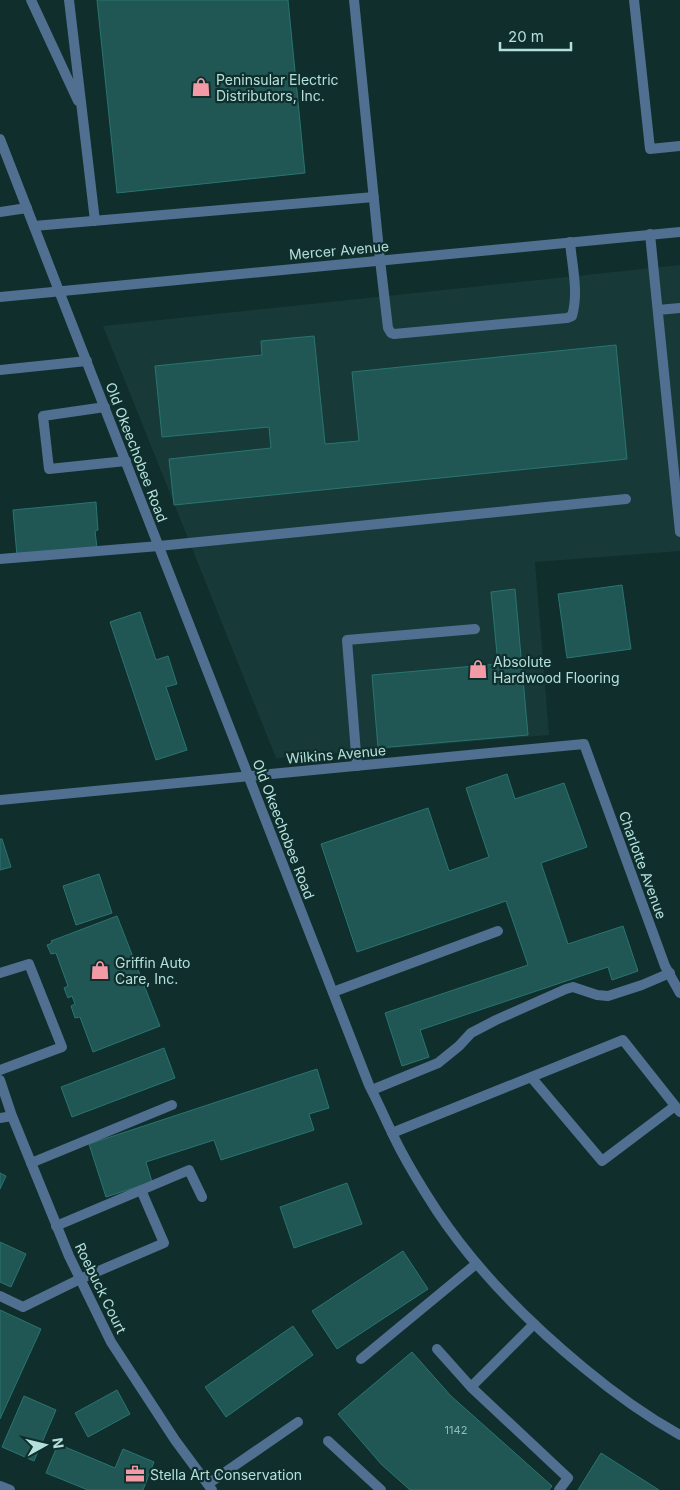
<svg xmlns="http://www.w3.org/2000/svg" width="680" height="1490" viewBox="0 0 680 1490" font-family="Inter,sans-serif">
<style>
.built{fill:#173a38}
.building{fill:#205754;stroke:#297571}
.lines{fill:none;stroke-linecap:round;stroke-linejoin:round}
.service{stroke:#506f91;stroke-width:10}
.minor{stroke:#506f91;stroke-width:10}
.tertiary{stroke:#506f91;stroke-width:10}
.labels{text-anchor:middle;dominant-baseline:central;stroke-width:4.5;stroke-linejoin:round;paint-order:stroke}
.number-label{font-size:11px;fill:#8fbeba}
.poi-label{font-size:14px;fill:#b4e0dc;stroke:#0f2e2c;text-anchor:start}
.street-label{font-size:14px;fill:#b4e0dc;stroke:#0f2e2c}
</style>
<rect width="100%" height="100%" fill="#0f2e2c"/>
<path class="built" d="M680 265V551L535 562 549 735 276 758 103 326Z"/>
<path class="building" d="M97 0H288L305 173 117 193Z
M314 336 325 444 359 441 352 372 616 345 627 459 174 505 169 459 271 448 269 427 162 437 155 366 262 355 261 341Z
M96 502 98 530 95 531 97 548 17 556 13 510Z
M622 585 631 649 567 658 558 594Z
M515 589 528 735 378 748 372 675 498 664 491 592Z
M140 612 156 660 168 656 177 684 166 687 187 750 156 760 110 622Z
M507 774 515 799 564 783 587 847 541 863 568 944 623 926 638 971 612 980 608 967 420 1030 429 1057 402 1066 385 1013 528 965 506 901 357 952 321 844 428 808 449 871 489 857 466 788Z
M0 839H2L11 867 0 870Z
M99 874 112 913 76 925 63 886Z
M117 916 160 1026 93 1052 80 1017 75 1018 71 1006 75 1004 72 996 68 998 64 988 68 986 56 953 51 954 47 945 52 943 51 941Z
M164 1048 175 1078 72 1117 61 1087Z
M317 1069 329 1108 309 1114 314 1130 221 1160 214 1140 146 1162 152 1182 106 1197 89 1144Z
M0 1173 6 1176 0 1189Z
M347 1183 362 1224 294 1248 280 1207Z
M0 1242 26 1254 11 1287 0 1282Z
M403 1251 428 1289 337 1349 312 1311Z
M0 1310 41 1329 0 1419Z
M293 1326 313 1355 226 1417 205 1387Z
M412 1352 451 1396 552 1486 549 1490H410L381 1464 338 1414Z
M117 1390 130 1414 88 1437 75 1413Z
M24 1396 56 1410 34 1461 2 1447Z
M58 1444 115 1468 123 1449 154 1462 143 1490H88L46 1473Z
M601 1453 659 1490H578Z"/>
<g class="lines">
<path class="service" d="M31 0 78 101
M69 0 95 221
M354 0 380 260 388 328 391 333 394 334 567 318 572 316C579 292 572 266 570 242
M634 0 650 149 680 146
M0 212 27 208
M34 226 374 197
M650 234 680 532
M658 310 680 308
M0 370 87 361
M105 407 43 416 49 469 126 461
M0 559 159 546 626 499
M357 766 347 640 475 629
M0 973 29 964 62 1047 0 1070
M333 992 498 931
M531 1077 602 1161 675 1106
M372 1090 438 1063 459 1046 471 1033 496 1020 566 989 573 987 597 995 608 996 642 985 670 973
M392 1133 623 1040 680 1112
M31 1163 172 1105
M56 1226 189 1170 202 1197
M0 1296 23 1307 80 1279 164 1243 141 1190
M437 1349 471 1387 534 1324
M361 1359 476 1264
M471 1387 568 1478 559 1490
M328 1441 381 1490
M208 1484 298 1422"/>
<path class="minor" d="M0 139 59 291
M0 800 584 744 665 966 680 993
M0 1080 12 1116 69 1256 111 1342 175 1440 212 1490
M0 1118 12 1116
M0 1486 10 1490"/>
<path class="tertiary" d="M59 291 369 1085C380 1106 389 1128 400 1149 411 1170 424 1191 437 1211 477 1271 528 1322 584 1368 614 1393 646 1416 680 1435
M0 297 680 232"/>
</g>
<defs>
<g id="shop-bare" transform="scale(1.5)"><path d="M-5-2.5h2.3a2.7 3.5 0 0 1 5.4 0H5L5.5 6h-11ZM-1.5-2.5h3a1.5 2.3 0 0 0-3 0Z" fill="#f39aa7" stroke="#0f2e2c" stroke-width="2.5" paint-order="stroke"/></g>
<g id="office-bare" transform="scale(1.5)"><path d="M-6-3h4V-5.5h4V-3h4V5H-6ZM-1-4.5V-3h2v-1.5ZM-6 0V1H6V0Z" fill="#f39aa7" stroke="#0f2e2c" stroke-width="2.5" paint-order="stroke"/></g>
</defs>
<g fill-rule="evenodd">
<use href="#shop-bare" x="201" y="87"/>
<use href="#shop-bare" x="478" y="669"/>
<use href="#shop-bare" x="100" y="970"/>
<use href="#office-bare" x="135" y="1474"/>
</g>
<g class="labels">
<g class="number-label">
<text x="456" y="1430">1142</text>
</g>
<g class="poi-label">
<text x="216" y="79">Peninsular Electric<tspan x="216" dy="16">Distributors, Inc.</tspan></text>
<text x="493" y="661">Absolute<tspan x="493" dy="16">Hardwood Flooring</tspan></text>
<text x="115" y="962">Griffin Auto<tspan x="115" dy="16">Care, Inc.</tspan></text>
<text x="150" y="1474">Stella Art Conservation</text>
</g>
<g class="street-label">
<text transform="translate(339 250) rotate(-5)">Mercer Avenue</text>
<text transform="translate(137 452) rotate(69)">Old Okeechobee Road</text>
<text transform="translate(336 754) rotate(-5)">Wilkins Avenue</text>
<text transform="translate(284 829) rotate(69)">Old Okeechobee Road</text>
<text transform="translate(643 865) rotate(70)">Charlotte Avenue</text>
<text transform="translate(101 1288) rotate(64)">Roebuck Court</text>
</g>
</g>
<g transform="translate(45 1445) rotate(82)" stroke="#0f2e2c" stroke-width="4" paint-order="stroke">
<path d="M0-4L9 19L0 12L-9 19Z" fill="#b4e0dc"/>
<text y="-8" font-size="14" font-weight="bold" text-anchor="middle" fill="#b4e0dc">N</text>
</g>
<path d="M500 42v8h71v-8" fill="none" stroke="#b4e0dc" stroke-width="2.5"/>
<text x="508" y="42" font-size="15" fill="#b4e0dc" stroke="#0f2e2c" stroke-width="4" paint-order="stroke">20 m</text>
</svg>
